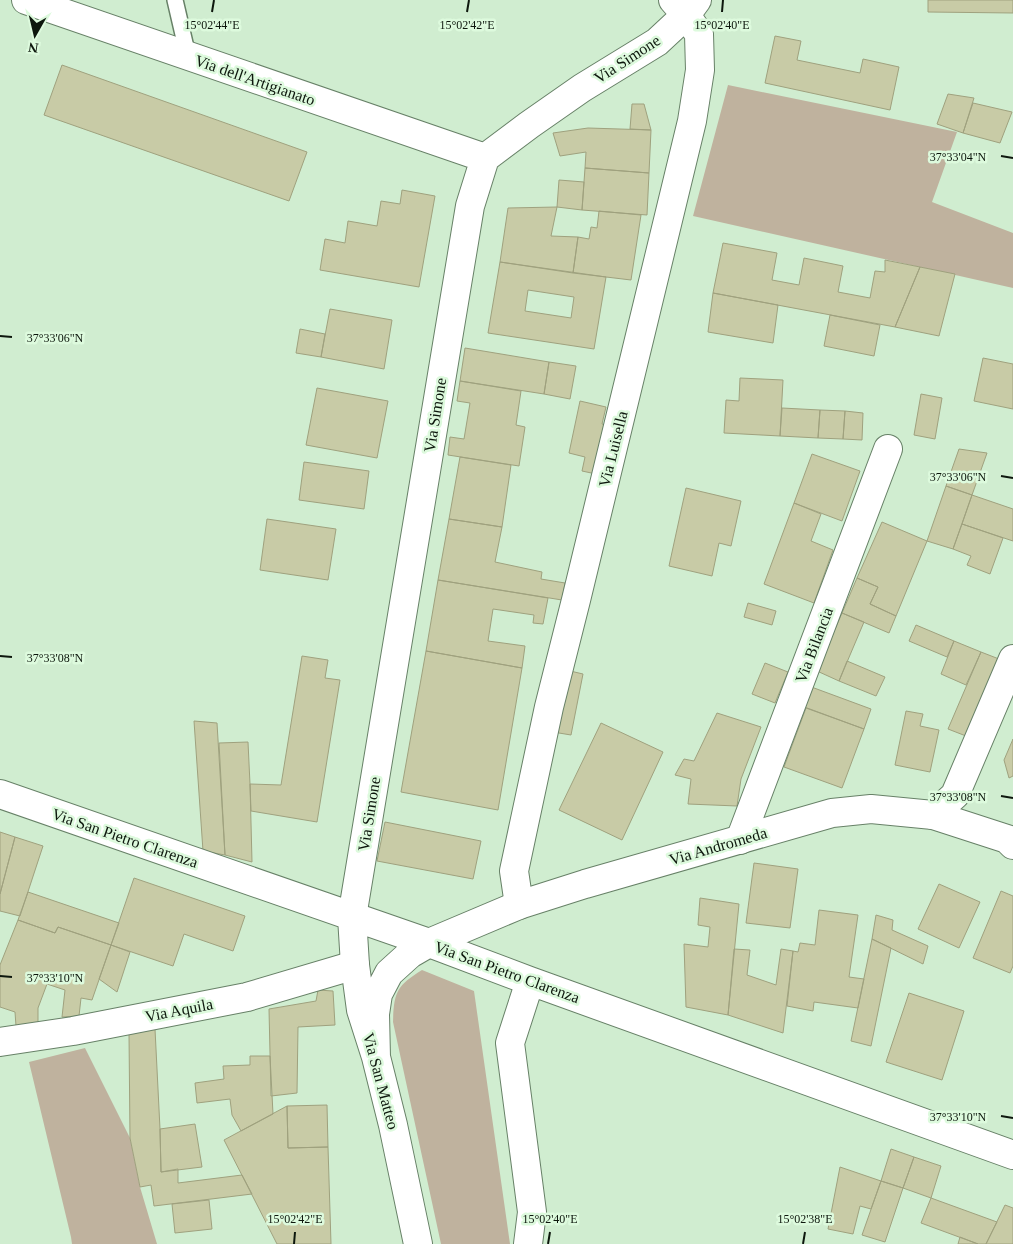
<svg xmlns="http://www.w3.org/2000/svg" width="1013" height="1244" viewBox="0 0 1013 1244" font-family="'Times New Roman',serif">
<style>
.green{fill:#bfb29e}
.building{fill:#c8cba6;stroke:#9fa17e;fill-rule:evenodd}
.lines{fill:none;stroke-linecap:round;stroke-linejoin:round}
.service-casing{stroke:#678167;stroke-width:18}
.minor-casing{stroke:#678167;stroke-width:30}
.secondary-casing{stroke:#678167;stroke-width:30}
.service{stroke:#fff;stroke-width:15}
.minor{stroke:#fff;stroke-width:28}
.secondary{stroke:#fff;stroke-width:28}
.ticks{fill:none;stroke:#0d170d;stroke-width:2}
.labels{text-anchor:middle;dominant-baseline:central;stroke-width:5;stroke-linejoin:round;paint-order:stroke}
.street-label{font-size:16px;fill:#0d170d;stroke:#ddfadd}
.ticks-label{font-size:12px;text-anchor:middle;fill:#0d170d;stroke:#ddfadd;stroke-width:5;stroke-linejoin:round;paint-order:stroke}
</style>
<rect width="100%" height="100%" fill="#d0edd0"/>
<path class="green" d="M728 85 957 132 932 202 1013 233V288L693 216Z
M422 970 474 991 510 1244H441L393 1022C394 993 396 986 422 970Z
M85 1048 130 1138 140 1187 157 1244H72L71 1237 29 1062Z"/>
<path class="building" d="M928 0H1013V13L928 12Z
M775 36 801 41 797 60 860 73 863 59 899 67 890 110 765 83Z
M62 65 307 152 289 201 44 115Z
M948 94 974 98 963 133 937 124Z
M973 103 1012 112 1000 143 963 133Z
M632 104H644L651 130 630 129Z
M588 128 651 130 649 173 585 168 586 152 560 156 553 133Z
M585 168 649 173 647 215 582 210Z
M559 180 584 182 582 210 557 207Z
M402 190 435 196 419 287 320 270 325 239 345 243 348 221 377 226 381 201 400 204Z
M557 207 551 236 578 237 573 273 500 262 508 208Z
M599 211 641 215 631 280 573 273 578 237 589 239 591 227 597 228Z
M723 243 777 253 772 280 799 285 804 258 843 266 838 292 870 298 875 271 885 272V260L920 267 895 327 713 293Z
M500 262 606 277 594 349 488 333ZM528 290 574 297 571 318 525 311Z
M920 267 955 274 939 336 895 327Z
M713 293 778 305 773 343 708 332Z
M330 309 392 320 384 369 321 357Z
M830 315 880 325 874 356 824 346Z
M300 329 325 334 321 357 296 353Z
M465 348 549 362 544 394 460 381Z
M983 358 1013 364V409L974 401Z
M549 362 576 366 570 399 544 394Z
M740 378 783 380 780 436 724 433 726 400 739 401Z
M460 381 521 391 516 425 525 427 519 466 448 455 450 437 464 439 470 403 457 401Z
M317 388 388 401 377 458 306 445Z
M921 394 942 398 935 439 914 435Z
M580 401 606 407 602 424 606 425 596 474 582 471 585 457 569 453Z
M782 408 820 410 818 438 780 436Z
M820 410 845 411 843 439 818 438Z
M845 411 863 413 862 440 843 439Z
M959 449 987 453 972 495 946 486Z
M812 454 860 471 842 521 794 503Z
M460 457 511 465 502 527 449 519Z
M304 462 369 471 364 509 299 500Z
M946 486 972 495 953 549 927 541Z
M686 488 741 501 731 546 719 543 712 576 669 566Z
M972 495 1013 509V541L962 524Z
M794 503 821 514 811 541 833 550 814 603 764 584Z
M267 519 336 529 328 580 260 570Z
M449 519 502 527 495 562 542 572 541 579 565 583 562 600 438 580Z
M882 522 927 541 896 616 870 604 878 587 857 578Z
M962 524 1003 538 990 574 967 565 971 556 953 549Z
M857 578 878 587 870 604 896 616 889 633 842 613Z
M438 580 548 598 543 624 533 623 534 615 493 609 488 641 525 646 522 668 426 651Z
M748 603 776 611 772 625 744 617Z
M842 613 864 622 839 681 817 671Z
M916 625 954 641 947 657 909 641Z
M954 641 981 652 966 685 941 674Z
M426 651 522 668 498 810 401 792Z
M981 652 999 659 966 736 948 729Z
M302 656 328 660 325 678 340 680 317 822 251 811 250 784 281 785Z
M847 661 885 677 876 696 839 681Z
M765 663 788 672 775 703 752 694Z
M566 670 583 674 571 735 553 732Z
M806 685 871 709 864 729 799 705Z
M806 708 864 729 842 788 784 767Z
M906 711 923 714 920 726 939 730 930 772 895 765Z
M717 713 761 727 741 779 737 806 688 804 691 779 675 775 684 759 694 761Z
M194 721 217 723 225 855 203 851Z
M601 723 663 752 622 840 559 810Z
M1013 739V776L1009 778 1004 760Z
M248 742 250 784 252 862 225 855 219 743Z
M385 822 481 841 473 879 377 861Z
M0 832 15 837 0 894Z
M15 837 43 846 20 916 0 911V894Z
M754 863 798 869 790 928 746 923Z
M134 878 245 916 233 951 184 934 173 966 111 945Z
M939 884 980 902 959 948 918 929Z
M1001 891 1013 896V966L1010 973 973 958Z
M28 892 119 923 111 945 58 927 55 933 18 920Z
M700 898 739 904 728 1015 686 1007 684 944 708 947 710 927 698 925Z
M819 910 858 915 849 977 864 979 858 1008 814 1002 813 1011 787 1006 793 951 798 952 800 943 815 945Z
M876 915 893 920 892 930 928 946 923 964 872 939Z
M18 920 55 933 58 927 111 945 92 1000 81 998 79 1016 62 1017 65 990 47 984 38 1008V1023L16 1026 15 1012 0 1007V965Z
M872 939 891 948 871 1046 851 1041Z
M111 945 130 952 117 992 99 979Z
M734 949 750 950 747 975 776 985 781 949 793 951 783 1033 728 1015Z
M318 990 333 991 335 1025 298 1027 297 1093 271 1096 269 1009 316 1001Z
M909 993 964 1011 942 1080 886 1062Z
M155 1029 160 1129 161 1172 178 1169V1183L242 1175 252 1194 154 1206 151 1185 140 1187 130 1138 129 1034Z
M250 1056H270L273 1114 241 1131 232 1115 230 1099 197 1103 195 1083 224 1079 223 1066 250 1065Z
M327 1105 328 1147 288 1148 287 1106Z
M287 1106 288 1148 328 1147 331 1244H277L224 1140Z
M195 1124 202 1167 161 1172 160 1129Z
M891 1149 914 1157 903 1188 881 1181Z
M914 1157 941 1166 931 1198 903 1188Z
M840 1167 881 1181 871 1209 860 1206 853 1234 828 1229Z
M881 1181 903 1188 885 1242 862 1235Z
M931 1198 997 1222 986 1244H978L921 1223Z
M209 1200 212 1229 175 1233 172 1204Z
M1005 1205 1013 1208V1244H986Z
M960 1237 978 1244H958Z"/>
<g class="lines">
<g class="service-casing">
<path id="service" d="M175 0 188 56"/>
</g>
<g class="minor-casing">
<path id="minor" d="M26 0 485 158
M933 815 955 795 1013 659
M740 840 888 449
M519 905 514 871 549 707 576 600 692 121 700 70 699 34 686 15 673 0
M352 917 470 206 485 158 529 125 582 88 657 42 686 15 697 0
M0 1042 73 1031 247 997 355 965"/>
</g>
<g class="secondary-casing">
<path id="secondary" d="M0 794 429 943 530 981 1013 1155
M352 917 355 965 361 1010 376 1057 393 1125 418 1244
M376 1057 375 1014 378 994 389 973 410 954 429 943 519 905 585 884 832 813 871 809 933 815 1007 839 1013 845
M528 1244 532 1212 510 1043 530 981"/>
</g>
<use href="#service" class="service"/>
<use href="#minor" class="minor"/>
<use href="#secondary" class="secondary"/>
</g>
<path class="ticks" d="M212 12 214 0M467 12 469 0M722 12 723 0M1001 156 1013 158M0 336 12 337M1001 476 1013 478M0 656 12 657M1001 796 1013 798M0 976 12 977M1001 1116 1013 1118M294 1244 295 1232M548 1244 550 1232M803 1244 805 1232"/>
<g class="labels">
<g class="street-label">
<text transform="translate(627 59) rotate(-33)">Via Simone</text>
<text transform="translate(255 80) rotate(19)">Via dell'Artigianato</text>
<text transform="translate(435 415) rotate(-81)">Via Simone</text>
<text transform="translate(613 449) rotate(-76)">Via Luisella</text>
<text transform="translate(814 645) rotate(-69)">Via Bilancia</text>
<text transform="translate(369 814) rotate(-81)">Via Simone</text>
<text transform="translate(125 838) rotate(19)">Via San Pietro Clarenza</text>
<text transform="translate(718 846) rotate(-16)">Via Andromeda</text>
<text transform="translate(507 972) rotate(20)">Via San Pietro Clarenza</text>
<text transform="translate(179 1010) rotate(-11)">Via Aquila</text>
<text transform="translate(381 1081) rotate(75)">Via San Matteo</text>
</g>
</g>
<g class="ticks-label">
<text x="212" y="29">15°02'44"E</text>
<text x="467" y="29">15°02'42"E</text>
<text x="722" y="29">15°02'40"E</text>
<text x="958" y="161">37°33'04"N</text>
<text x="55" y="342">37°33'06"N</text>
<text x="958" y="481">37°33'06"N</text>
<text x="55" y="662">37°33'08"N</text>
<text x="958" y="801">37°33'08"N</text>
<text x="55" y="982">37°33'10"N</text>
<text x="958" y="1121">37°33'10"N</text>
<text x="295" y="1223">15°02'42"E</text>
<text x="550" y="1223">15°02'40"E</text>
<text x="805" y="1223">15°02'38"E</text>
</g>
<g transform="translate(35 35) rotate(188)" stroke="#ddfadd" stroke-width="4" paint-order="stroke">
<path d="M0-4L9 19L0 12L-9 19Z" fill="#0d170d"/>
<text y="-8" font-size="14" font-weight="bold" text-anchor="middle" fill="#0d170d">N</text>
</g>
</svg>
